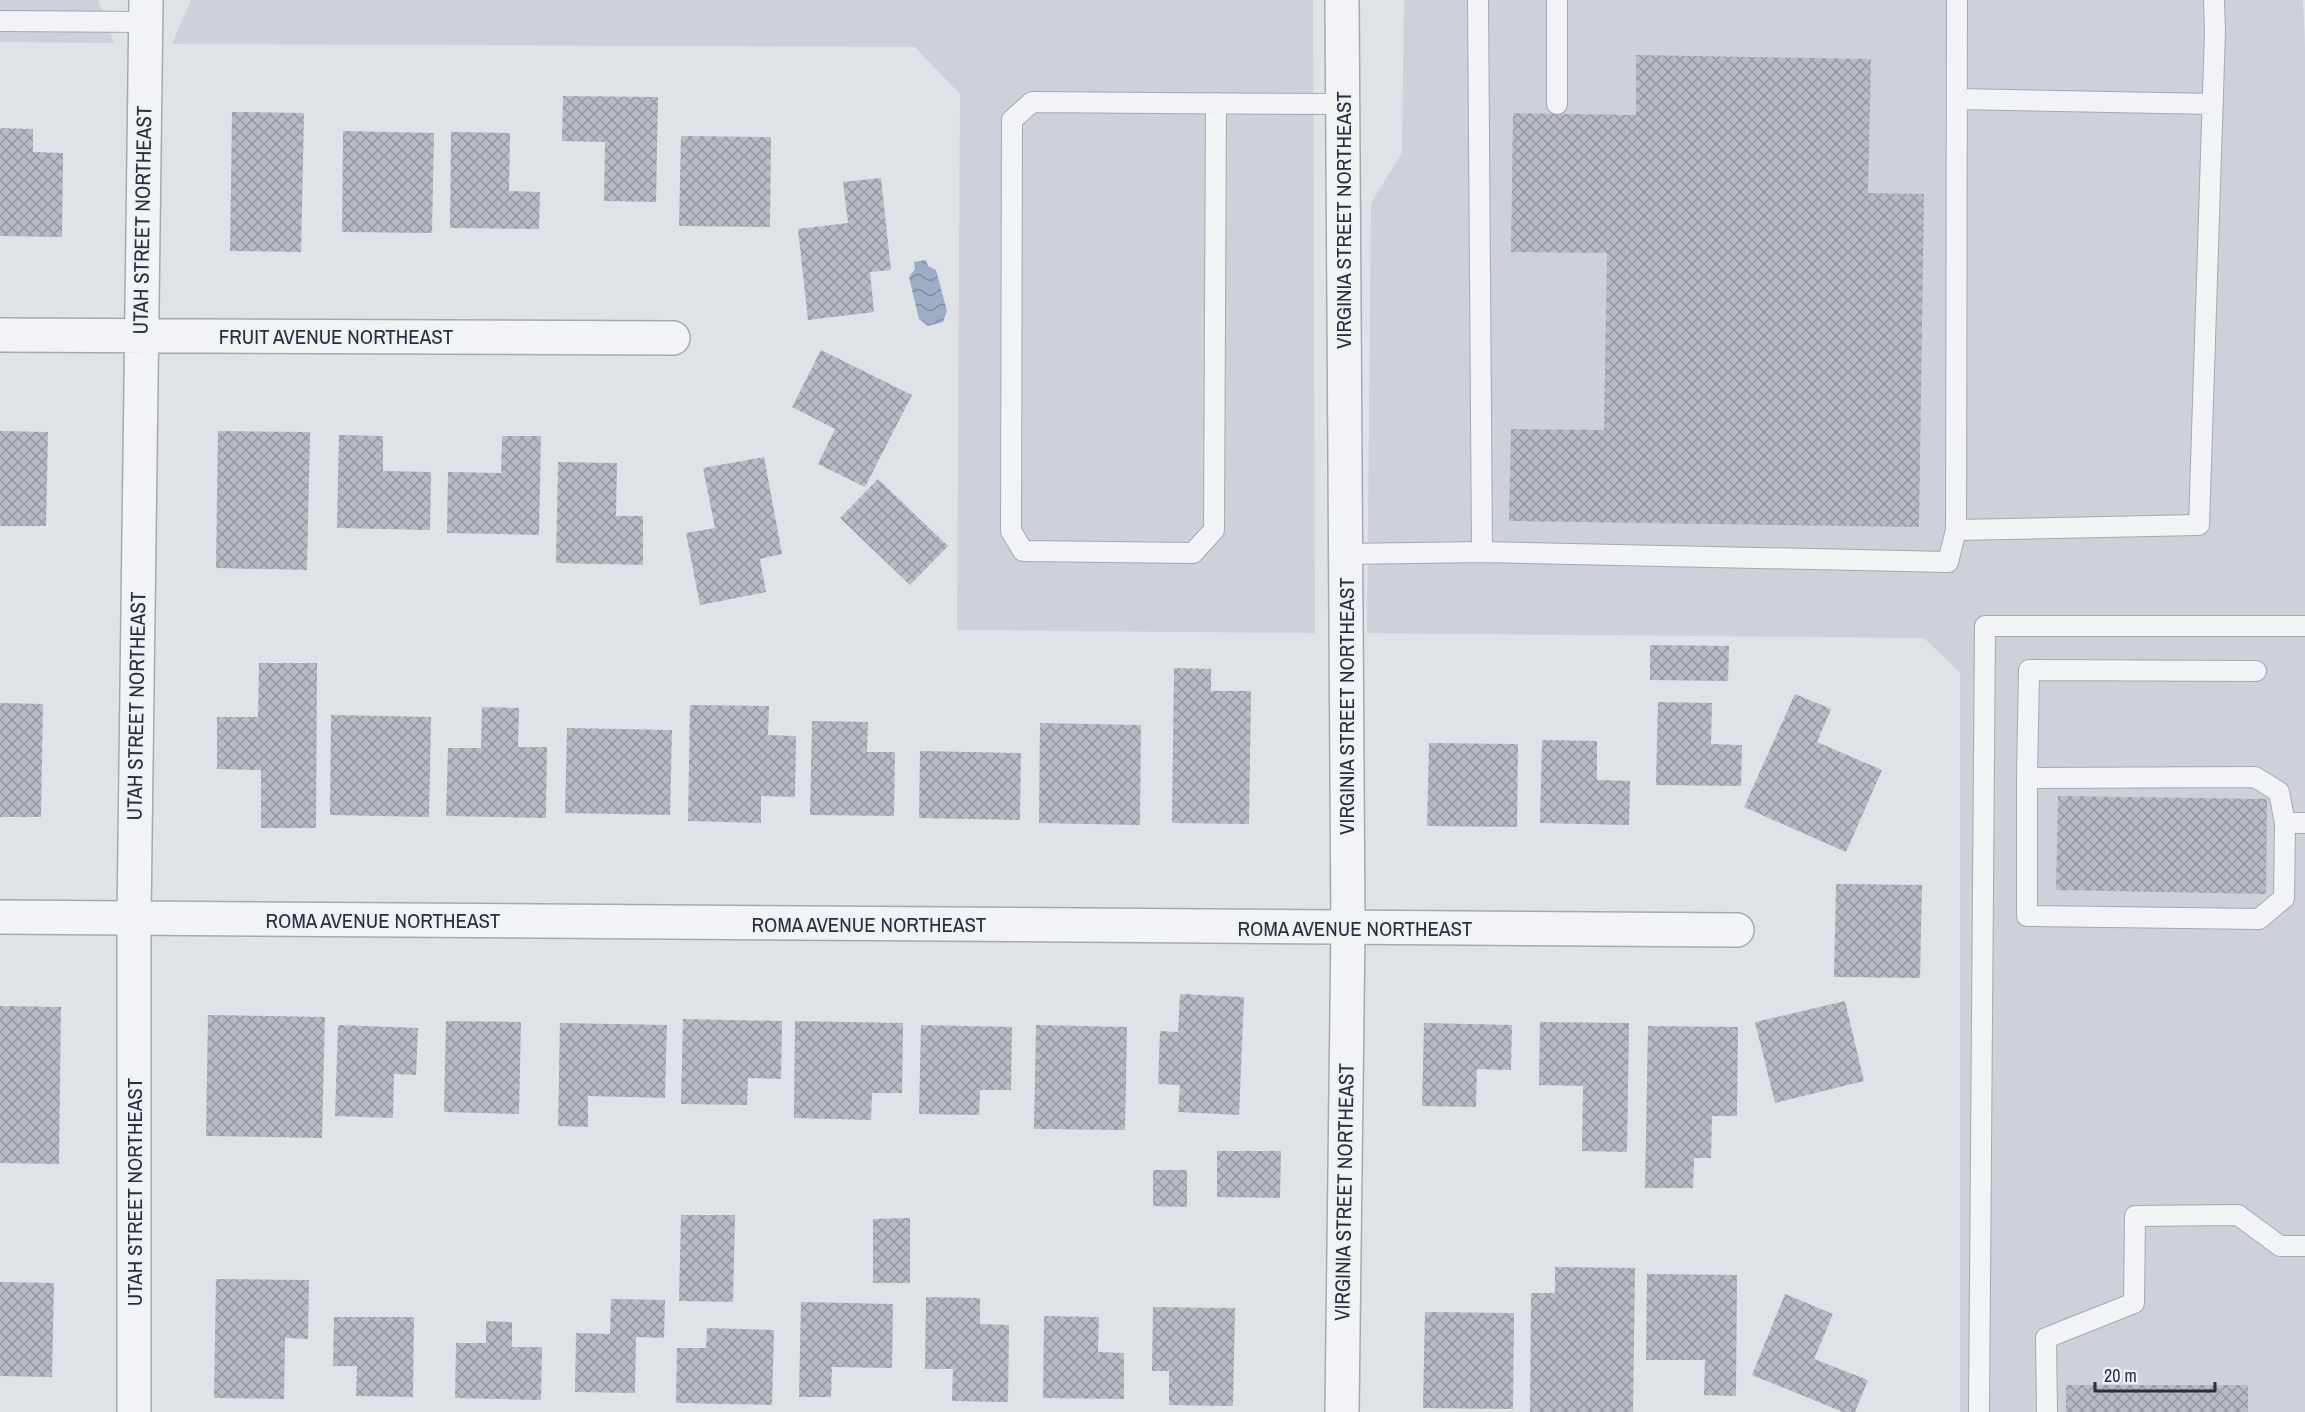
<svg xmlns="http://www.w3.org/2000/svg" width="2305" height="1412" viewBox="0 0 2305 1412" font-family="'Archivo Narrow',sans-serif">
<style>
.built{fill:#cdd1d9}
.water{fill:url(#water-waves)}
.building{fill:url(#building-cross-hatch)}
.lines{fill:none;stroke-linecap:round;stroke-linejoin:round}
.lane-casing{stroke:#a5a9b1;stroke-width:22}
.street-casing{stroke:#a5a9b1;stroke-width:36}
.lane{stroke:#f2f3f6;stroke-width:20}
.street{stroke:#f2f3f6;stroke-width:33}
.labels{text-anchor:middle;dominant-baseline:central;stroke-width:4.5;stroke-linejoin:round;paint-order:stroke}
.street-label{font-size:21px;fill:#292f3d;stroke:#eef1f5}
</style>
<defs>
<pattern id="water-waves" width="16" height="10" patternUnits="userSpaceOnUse" patternTransform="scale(1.5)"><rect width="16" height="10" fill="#9dadc5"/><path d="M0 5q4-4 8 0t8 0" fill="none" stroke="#808da1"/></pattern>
<pattern id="building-cross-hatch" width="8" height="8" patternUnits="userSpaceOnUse" patternTransform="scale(1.5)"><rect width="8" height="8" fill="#b7bbc4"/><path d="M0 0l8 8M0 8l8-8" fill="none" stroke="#9598a0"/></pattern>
</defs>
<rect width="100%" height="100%" fill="#dfe2e7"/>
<path class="built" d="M0 0H98L114 43 0 42Z
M191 0H1313L1315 633 957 630 960 94 915 47 172 44Z
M1404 0H2303L2305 46V1412H1960V673L1924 638 1367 633 1371 203 1402 153Z"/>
<path class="water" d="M926 260 928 266 936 270 947 311 943 322 928 326 919 319 909 277 915 269 914 262Z"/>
<path class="building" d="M1636 55 1871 59 1868 193 1924 194 1919 527 1509 521 1511 429 1604 430 1607 253 1511 252 1513 113 1636 115Z
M563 96 658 97 656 202 604 201 605 142 562 141Z
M232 112 304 113 301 252 230 251Z
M0 128 33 129V152L63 153 62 237 0 236Z
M343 131 434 133 432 233 342 232Z
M451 132 510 133 509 191 540 192 539 229 450 228Z
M681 136 771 137 770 227 679 226Z
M881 178 891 270 870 272 874 312 808 320 798 229 848 223 843 182Z
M821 350 912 395 865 487 818 464 835 429 792 407Z
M0 431 48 432 46 526H0Z
M218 431 310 432 307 570 216 568Z
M339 435 383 436V471L431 472 430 530 337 528Z
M502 436H541L539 535 447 533 448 472 501 473Z
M764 457 782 554 760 559 766 592 700 605 686 533 715 528 703 468Z
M558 462 617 463 616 516H643V565L556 563Z
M878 479 948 546 910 585 840 518Z
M1650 645 1729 646 1728 681 1650 680Z
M259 663H317L316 828H261V770L217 769V717H258Z
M1174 668 1211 669V691H1251L1249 824 1172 823Z
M1795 694 1831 709 1817 742 1882 770 1846 852 1744 807Z
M1658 702 1712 703 1711 744 1742 745 1741 786 1656 785Z
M0 703 43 704 41 817H0Z
M690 705 769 706 768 735 796 736 795 797 761 796V823L688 821Z
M482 707 519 708 518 747H547L546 818 446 816 448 748H481Z
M331 715 431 717 429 817 330 815Z
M812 721 868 722 867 752H895L894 816 810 815Z
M1040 723 1141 725 1140 825 1039 823Z
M567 728 672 730 670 815 565 813Z
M1542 740 1597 741V780L1630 781 1629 825 1540 823Z
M1429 743 1518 744 1517 827 1427 826Z
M920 751 1021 753 1020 820 919 818Z
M2058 796 2267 799 2266 894 2056 890Z
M1836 884 1922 885 1920 978 1834 977Z
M1180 994 1244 997 1239 1115 1178 1112 1180 1085 1158 1084 1160 1031 1178 1032Z
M1845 1001 1864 1081 1775 1103 1755 1022Z
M0 1006 61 1007 59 1164 0 1163Z
M208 1015 325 1017 322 1138 206 1136Z
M683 1019 782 1021 781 1079 748 1078 747 1105 681 1104Z
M446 1021 521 1022 519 1114 444 1112Z
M795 1021 903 1023 902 1093H872L871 1120 794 1118Z
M1540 1022 1629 1023 1627 1152 1582 1151 1583 1086 1539 1085Z
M560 1023 667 1025 665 1098 588 1096V1127L558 1126Z
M1424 1023 1512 1025 1511 1070 1477 1069 1476 1107 1422 1106Z
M338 1025 418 1028 416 1075 394 1074 393 1118 335 1116Z
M921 1025 1012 1027 1011 1090H980L979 1115 919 1114Z
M1036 1025 1127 1027 1125 1130 1034 1129Z
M1648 1026 1738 1027 1737 1116H1712L1711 1158H1694L1693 1188H1645Z
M1217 1151H1281L1280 1198 1217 1197Z
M1153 1170H1187V1207L1153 1206Z
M681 1215H735L733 1302 679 1301Z
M910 1218V1283H873V1219Z
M1555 1267 1635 1268 1633 1412H1530L1531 1293H1555Z
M1647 1274 1737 1275 1736 1396 1704 1395 1705 1360H1646Z
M216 1279 309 1280 308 1339 285 1338 284 1399 214 1398Z
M0 1282 54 1283 52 1377 0 1376Z
M1785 1294 1833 1314 1814 1359 1868 1380 1855 1412H1843L1752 1375Z
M926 1297 980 1298V1324L1009 1325 1008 1402 952 1401 953 1369H925Z
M611 1299 665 1300 664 1338 636 1337 635 1393 575 1392 576 1333 610 1334Z
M801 1302 893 1304 892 1368 832 1367 831 1397H799Z
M1153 1307 1235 1308 1233 1406 1169 1405V1371H1152Z
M1425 1312 1514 1313 1513 1409 1423 1408Z
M1044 1316 1099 1317 1098 1352 1124 1353V1399L1043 1398Z
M334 1317H414L413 1397 356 1396 357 1366H333Z
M486 1321 512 1322V1347H542L541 1400 455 1398 456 1343H486Z
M707 1328 774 1330 772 1405 676 1403 677 1348H706Z
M2066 1385H2248V1412H2066Z"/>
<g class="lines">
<g class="lane-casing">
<path id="lane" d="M1478 0 1482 552 1948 562 1956 530 2199 525 2215 31 2214 0
M1557 0V104
M0 21 146 22
M1957 99 2213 104
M1216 103 1214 530 1193 553 1023 551 1011 531 1012 120 1032 102C1135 103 1239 104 1342 104
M1956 530 1957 0
M1345 554 1482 552
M2255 777 2279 792 2285 823 2284 898 2259 919 2027 916V778Z
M2027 778 2029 670 2256 671
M2285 823H2305
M1979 1412 1985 626H2305
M2047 1412 2046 1338 2134 1303 2135 1216 2238 1215 2280 1246H2305"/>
</g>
<g class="street-casing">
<path id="street" d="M1342 0 1348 928 1342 1412
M0 335 673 338
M0 917 1737 930
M134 1412V918L146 0"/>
</g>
<use href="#lane" class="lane"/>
<use href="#street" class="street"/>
</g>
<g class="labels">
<g class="street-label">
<text transform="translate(142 220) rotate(-89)">UTAH STREET NORTHEAST</text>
<text transform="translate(1343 220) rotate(-90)">VIRGINIA STREET NORTHEAST</text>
<text x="336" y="336">FRUIT AVENUE NORTHEAST</text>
<text transform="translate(136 706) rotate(-89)">UTAH STREET NORTHEAST</text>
<text transform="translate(1346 706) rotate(-90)">VIRGINIA STREET NORTHEAST</text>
<text x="383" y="920">ROMA AVENUE NORTHEAST</text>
<text x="869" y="924">ROMA AVENUE NORTHEAST</text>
<text x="1355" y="928">ROMA AVENUE NORTHEAST</text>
<text transform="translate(134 1192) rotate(-90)">UTAH STREET NORTHEAST</text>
<text transform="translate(1344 1192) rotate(-89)">VIRGINIA STREET NORTHEAST</text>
</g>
</g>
<path d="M2095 1382v9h120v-9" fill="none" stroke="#292f3d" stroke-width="3"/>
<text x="2104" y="1382" font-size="18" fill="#292f3d" stroke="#eef1f5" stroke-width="4.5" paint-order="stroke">20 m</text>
</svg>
